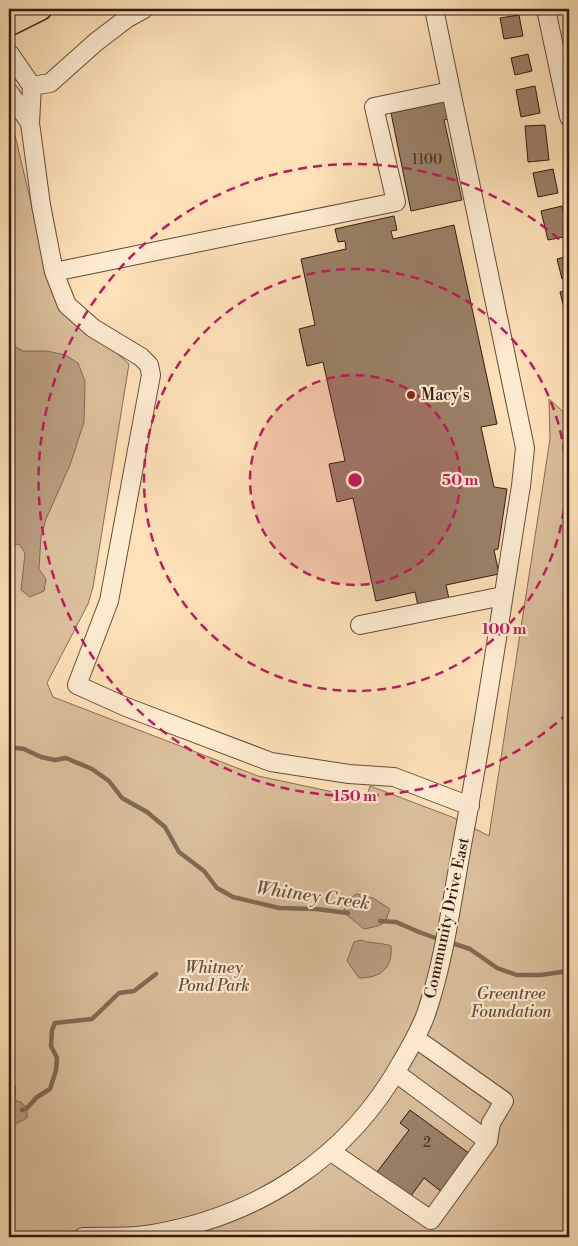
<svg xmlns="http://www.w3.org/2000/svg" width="578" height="1246" viewBox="0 0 578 1246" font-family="'Libre Bodoni',serif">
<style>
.green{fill:#dabf9c;stroke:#866c56}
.water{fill:#b89d7f;stroke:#826953}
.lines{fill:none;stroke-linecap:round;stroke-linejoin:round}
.stream{stroke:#826953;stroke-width:4.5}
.building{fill:#9b8168;stroke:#311a11}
.minor-casing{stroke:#644c3b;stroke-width:20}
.major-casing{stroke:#311a11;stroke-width:24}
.minor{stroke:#feecd1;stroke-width:18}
.major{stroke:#fde1b8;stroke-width:21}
.ring{fill:none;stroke:#c2185b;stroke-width:2.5;stroke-dasharray:9 6}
.poi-dot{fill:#8f2418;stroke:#feecd1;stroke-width:2}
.labels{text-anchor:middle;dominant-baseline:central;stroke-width:4.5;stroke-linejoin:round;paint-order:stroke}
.number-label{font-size:14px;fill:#4c3427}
.poi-label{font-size:16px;fill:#311a11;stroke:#feecd1;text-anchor:start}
.street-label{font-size:16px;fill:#311a11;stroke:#feecd1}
.park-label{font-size:16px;font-style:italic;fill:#644c3b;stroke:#feecd1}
.water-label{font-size:18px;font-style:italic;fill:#674e3d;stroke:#feecd1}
.centre{fill:#c2185b;stroke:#feecd1;stroke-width:2.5}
.ring-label{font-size:15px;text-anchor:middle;font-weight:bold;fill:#c2185b;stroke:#feecd1;stroke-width:4.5;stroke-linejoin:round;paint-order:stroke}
</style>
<rect width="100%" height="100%" fill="#fde1b8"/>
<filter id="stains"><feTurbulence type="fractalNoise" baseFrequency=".004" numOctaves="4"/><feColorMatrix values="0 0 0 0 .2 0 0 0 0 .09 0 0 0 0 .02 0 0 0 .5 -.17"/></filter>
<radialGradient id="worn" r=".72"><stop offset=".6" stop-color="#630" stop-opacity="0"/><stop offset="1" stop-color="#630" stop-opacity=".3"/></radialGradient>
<path class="green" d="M9 110 48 275 95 334 129 364 93 587 88 604 47 683 53 697 258 776 366 799 370 786 452 817 489 836 550 439 549 399 569 417V1237H9Z"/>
<path class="water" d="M9 343 23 351H47L65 355 78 363 85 381 84 422 70 465 46 519 41 537 39 569 46 579 44 591 30 597 21 590 25 553 19 544 9 546Z
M356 894 373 898 390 909 385 922 378 926 364 929 343 912 348 900Z
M361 940C371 944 380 942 391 946 393 969 380 978 359 978L347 961 354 942Z
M9 1099 21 1102 27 1108V1118L9 1127Z"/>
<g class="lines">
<path class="stream" d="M9 747 24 749 41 757 55 760 66 758 92 769 109 781 122 798 147 812 165 827 179 852 204 871 217 888 233 897 279 908 316 909 348 913
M9 906 12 922 9 945
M380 921 396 922 419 932 441 940
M449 942 470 949 497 968 517 975H540L569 971
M9 1082 14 1088 13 1100 9 1109
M22 1110 27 1108 37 1097 50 1089 56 1070 57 1058 51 1046 52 1030 55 1023 92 1019 119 993 134 991 156 974"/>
</g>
<path class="building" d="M519 15 523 36 504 39 500 18Z
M528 54 532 71 515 75 511 58Z
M535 86 540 113 521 117 516 90Z
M444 102 448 119 444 120 462 200 411 211 391 113Z
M545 125 549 160 528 162 525 126Z
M553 169 558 193 538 197 533 173Z
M562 206 569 236 548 240 541 211Z
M394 216 397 230 391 231 393 239 454 225 497 424 481 427 494 487 507 489 498 549 494 550 499 574 446 585 449 599 418 606 415 592 376 601 353 498 337 502 329 464 345 461 323 362 307 366 299 329 315 325 301 259 346 249 345 241 338 242 335 229Z
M569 256V277L562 279 557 259Z
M569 290V311L565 312 560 292Z
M569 325V348H568L564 326Z
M410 1110 470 1154 442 1192 424 1178 410 1197 377 1172 409 1130 400 1123Z"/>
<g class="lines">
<g class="minor-casing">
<path id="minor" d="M546 9 569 117
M9 53 32 86 30 123 41 205 54 272 67 305 93 328 141 357 149 365 151 375 109 601 77 685 126 707 271 762 349 774 394 777 470 806
M32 86 50 83 96 42 126 19 144 9
M9 92 30 123
M54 272 396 202 374 107 451 91
M360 625 503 596
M415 1038 504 1101 491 1123 488 1141
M330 1151 431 1220 488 1141 396 1073
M83 1237C106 1236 130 1238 152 1234 258 1216 348 1158 401 1063 411 1046 421 1029 427 1011 446 954 453 892 464 834 486 718 502 602 521 486L525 448 434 9"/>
</g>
<g class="major-casing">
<path id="major" d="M9 25 41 9"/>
</g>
<use href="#minor" class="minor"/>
<use href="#major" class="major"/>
</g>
<circle cx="355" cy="480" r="105" fill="#c2185b" fill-opacity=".12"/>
<g class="ring">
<circle cx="355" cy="480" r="105"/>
<circle cx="355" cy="480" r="211"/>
<path d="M568 713A316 316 0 1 1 568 247"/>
</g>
<circle class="poi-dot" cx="411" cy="395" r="5"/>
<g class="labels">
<g class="number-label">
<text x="427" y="160">1100</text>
<text x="427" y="1143">2</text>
</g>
<g class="poi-label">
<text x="421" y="395">Macy's</text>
</g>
<g class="street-label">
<text transform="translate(447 918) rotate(-78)">Community Drive East</text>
</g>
<g class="park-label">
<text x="214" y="968">Whitney<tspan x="214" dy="18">Pond Park</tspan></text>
<text x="511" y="994">Greentree<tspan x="511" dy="18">Foundation</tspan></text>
</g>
<g class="water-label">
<text transform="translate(313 896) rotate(8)">Whitney Creek</text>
</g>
</g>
<circle cx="355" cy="480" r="8" class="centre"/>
<g class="ring-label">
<text x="460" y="485">50 m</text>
<text x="504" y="634">100 m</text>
<text x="355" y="801">150 m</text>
</g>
<rect width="578" height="1246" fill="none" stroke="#fde1b8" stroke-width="30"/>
<rect x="10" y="10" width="558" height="1226" fill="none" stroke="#311a11" stroke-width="2.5"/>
<rect x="15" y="15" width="548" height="1216" fill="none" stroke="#311a11"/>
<rect width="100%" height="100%" filter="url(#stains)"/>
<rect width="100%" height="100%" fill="url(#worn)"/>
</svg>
